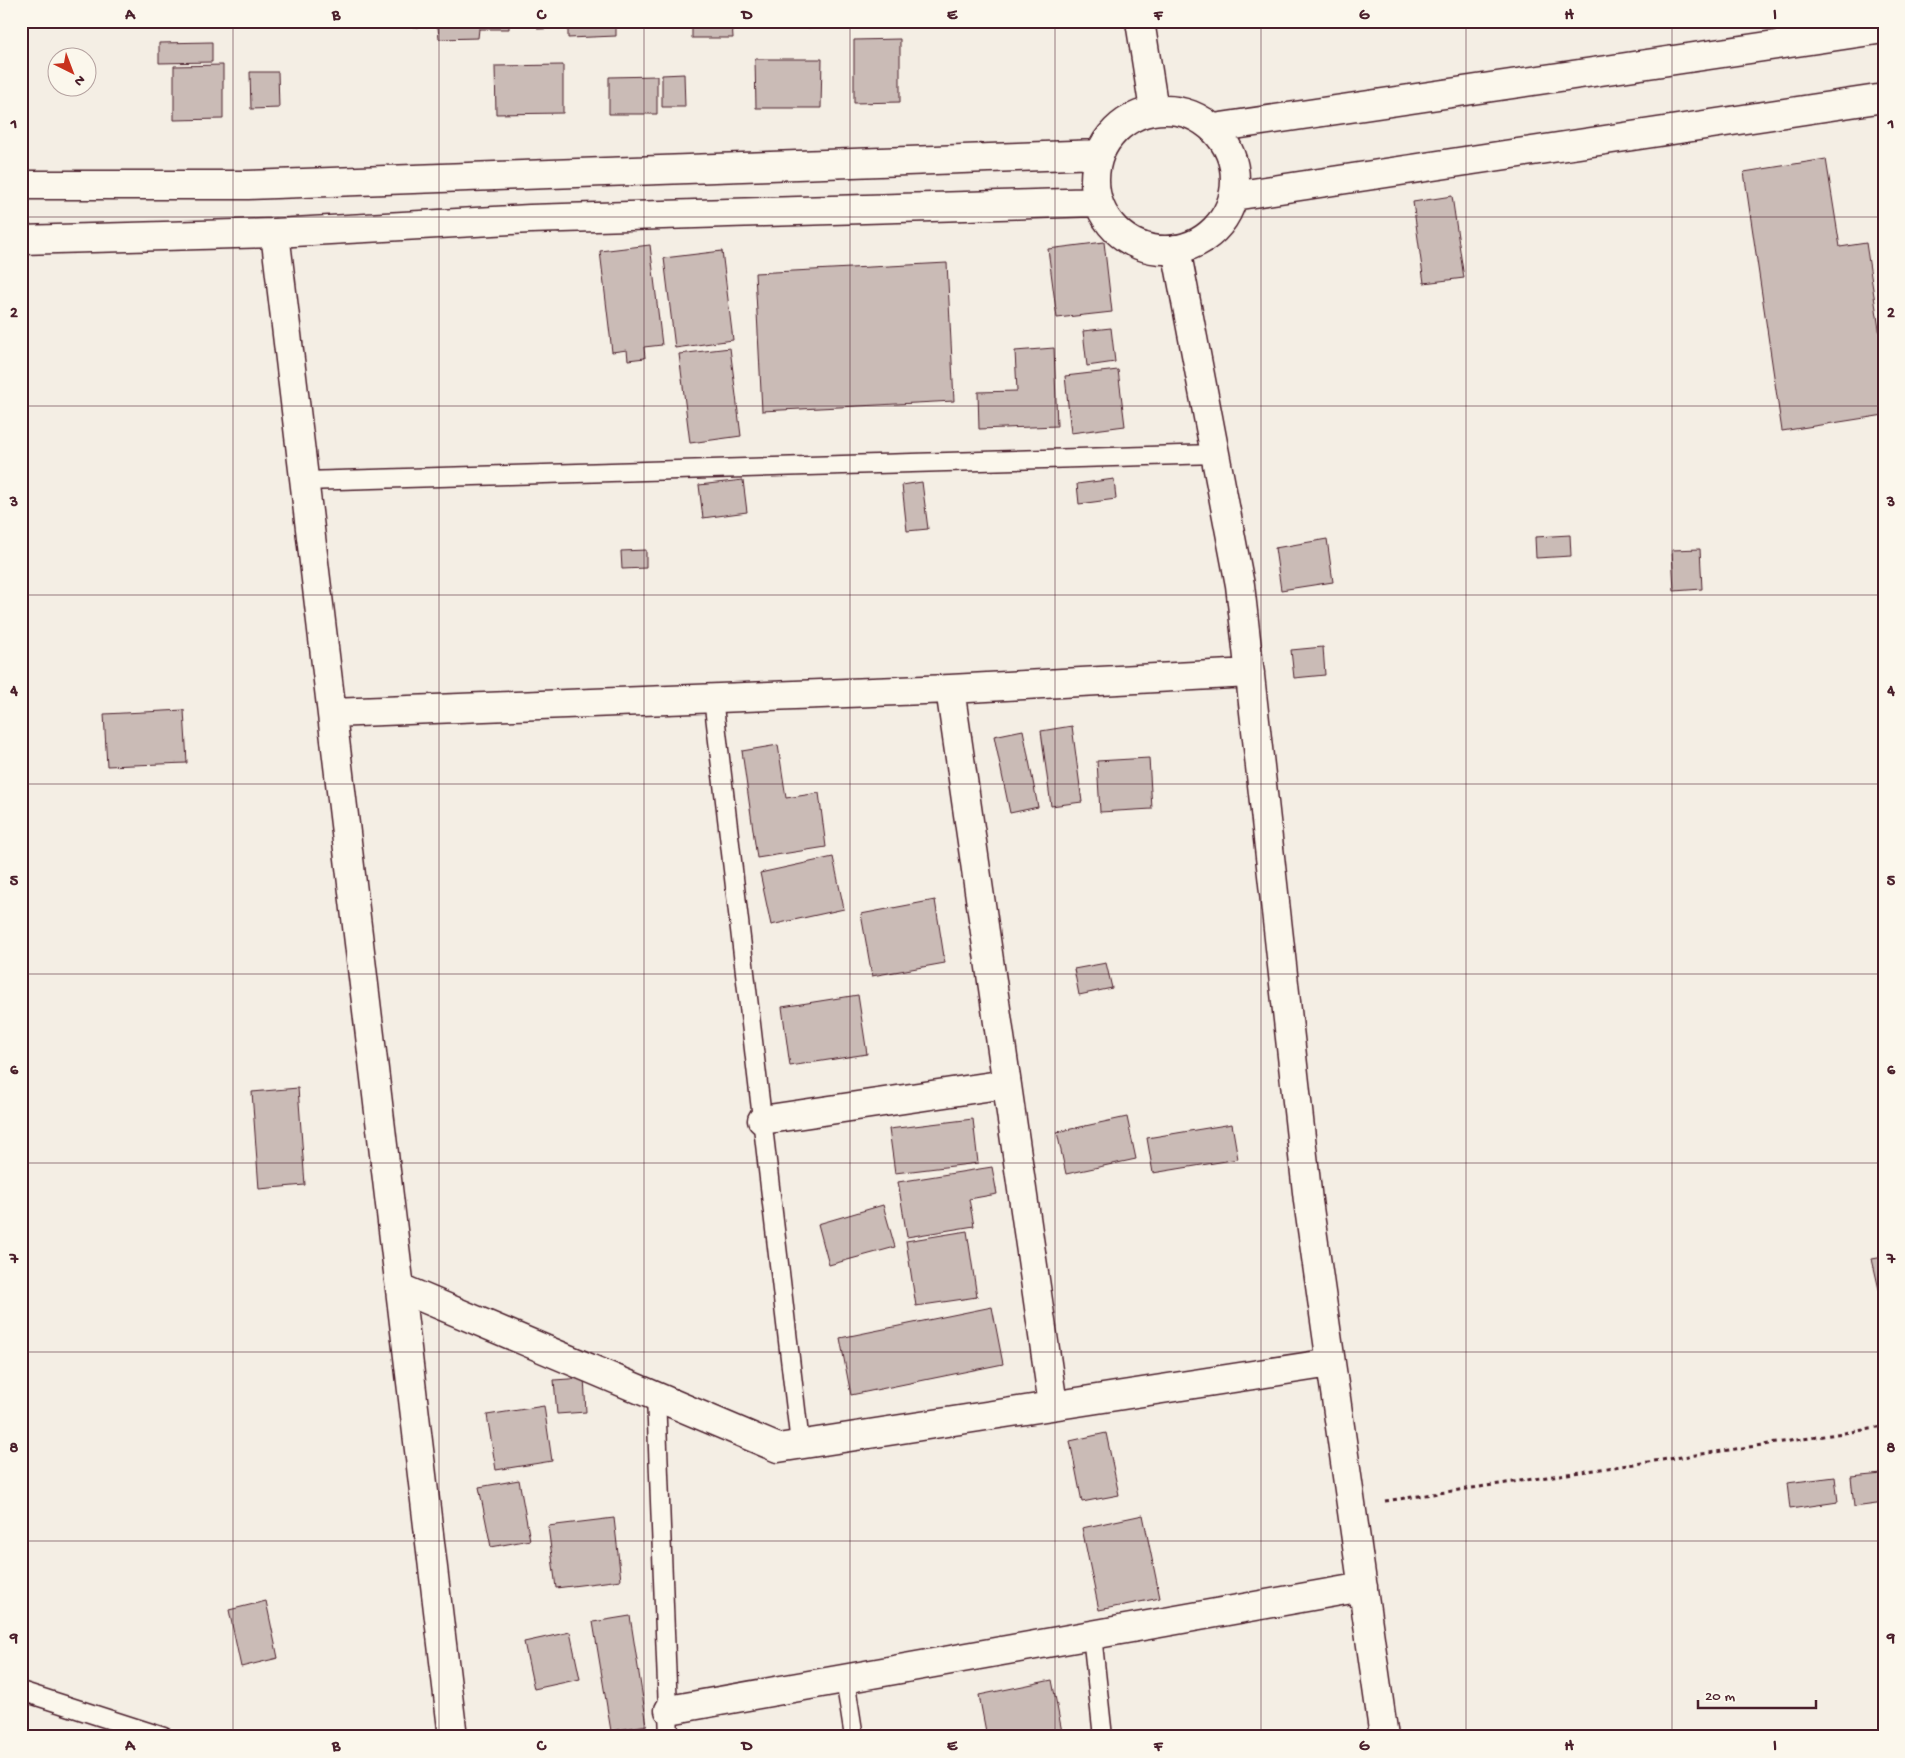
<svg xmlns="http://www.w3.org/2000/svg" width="1905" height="1758" viewBox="0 0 1905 1758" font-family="'Gochi Hand',sans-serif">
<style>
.building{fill:#cabbb6;stroke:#4a1f2b}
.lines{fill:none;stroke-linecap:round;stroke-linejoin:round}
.lane-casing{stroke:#4a1f2b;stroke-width:21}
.street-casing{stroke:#4a1f2b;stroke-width:31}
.secondary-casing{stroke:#4a1f2b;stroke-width:31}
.path{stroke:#4a1f2b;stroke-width:3;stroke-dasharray:4 4;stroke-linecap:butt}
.lane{stroke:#fbf7ec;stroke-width:18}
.street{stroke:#fbf7ec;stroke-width:28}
.secondary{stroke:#fbf7ec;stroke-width:28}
.grid{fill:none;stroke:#4a1f2b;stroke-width:1;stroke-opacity:0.55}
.neatline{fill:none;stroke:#4a1f2b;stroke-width:2}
.grid-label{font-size:16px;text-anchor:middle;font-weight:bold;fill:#4a1f2b}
</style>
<rect width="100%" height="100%" fill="#f4eee4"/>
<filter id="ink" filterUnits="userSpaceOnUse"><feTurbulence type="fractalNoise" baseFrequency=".02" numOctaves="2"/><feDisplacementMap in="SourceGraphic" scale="10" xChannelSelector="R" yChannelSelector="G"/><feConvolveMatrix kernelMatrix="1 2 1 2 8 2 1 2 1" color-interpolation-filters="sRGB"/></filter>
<g filter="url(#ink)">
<path class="building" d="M411 21H509V29H479L478 38 439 39 438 27H411Z
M538 21H642V27H616V36L568 38V28L538 29Z
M692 21H732L733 38H692Z
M789 21H896V26L789 28Z
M1589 21H1623V23L1590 28Z
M900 39V102L854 103V40Z
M212 42V62L159 63V43Z
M755 59H822L821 108H756Z
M223 65V119L174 120V66Z
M563 65V113L496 114 495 66Z
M250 72H278L279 108 251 109Z
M684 74 685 107H662V75Z
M657 76V114H609V77Z
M1826 159 1840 247 1866 243 1884 362V415L1782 431 1744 172Z
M1452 196 1464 278 1424 283 1413 202Z
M1104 242 1112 312 1057 318 1048 249Z
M650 245 662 345 644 347 645 358 628 360 627 350 612 352 600 251Z
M722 251 733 340 675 348 664 258Z
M947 263 954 401 762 411 755 273Z
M1111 328 1115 362 1087 366 1083 331Z
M730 348 741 436 690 443 679 354Z
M1054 348 1057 426 979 429 978 392 1017 391 1015 351Z
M1118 370 1125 426 1071 433 1065 376Z
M1114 479 1116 499 1079 504 1077 484Z
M743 480 747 512 703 518 699 485Z
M922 482 928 529 907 531 902 485Z
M1570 535 1571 556 1536 558 1535 537Z
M1327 539 1333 582 1281 590 1275 548Z
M1700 549 1702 589 1674 591 1672 550Z
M646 550V568L622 569 621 551Z
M1323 647 1325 675 1294 678 1291 650Z
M184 710 187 763 107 766 104 714Z
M1072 726 1082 802 1051 806 1041 731Z
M1023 730 1038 807 1010 813 994 736Z
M778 745 786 798 819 793 826 847 757 858 742 751Z
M1149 758 1152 809 1100 812 1097 761Z
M833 857 844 909 771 925 760 873Z
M935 900 945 963 872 976 861 914Z
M1106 963 1112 988 1079 995 1074 969Z
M858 995 867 1054 790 1066 782 1007Z
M298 1088 305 1185 259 1189 252 1092Z
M1127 1117 1136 1159 1066 1174 1057 1132Z
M973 1119 978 1163 895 1173 889 1129Z
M1232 1124 1238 1159 1153 1173 1147 1138Z
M992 1167 997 1194 969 1199 974 1226 907 1237 898 1182Z
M883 1205 895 1247 829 1265 818 1224Z
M967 1231 977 1297 916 1306 906 1241Z
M1884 1257V1297L1881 1298 1872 1259Z
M992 1307 1003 1364 851 1395 840 1338Z
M584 1378 586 1412 557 1414 554 1380Z
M544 1406 552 1461 496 1470 487 1415Z
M1106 1433 1119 1495 1082 1502 1070 1441Z
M1882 1474 1884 1503 1854 1507 1851 1477Z
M1835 1477 1838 1502 1790 1509 1787 1483Z
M519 1480 530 1540 491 1547 479 1487Z
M1143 1515 1160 1598 1099 1610 1082 1528Z
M614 1518 621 1580 556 1588 548 1526Z
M266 1601 278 1658 241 1667 229 1610Z
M630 1616 647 1725 611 1731 593 1622Z
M570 1632 580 1679 534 1689 524 1642Z
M1052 1680 1062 1732 1036 1737H987L979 1695Z"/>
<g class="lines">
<g class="lane-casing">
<path id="lane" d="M304 481 1216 454
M713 698 800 1444
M656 1396 669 1737
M1092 1635 1103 1737
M845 1679 854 1737
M21 1691 164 1737"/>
</g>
<g class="street-casing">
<path id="street" d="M1140 21 1154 110
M275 233 453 1737
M1176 249 1240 585 1308 1201 1384 1737
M950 689 1053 1405
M332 713 950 689 1250 673
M762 1120 1006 1084
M400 1288 778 1448 1331 1363
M669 1710 1363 1587"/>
</g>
<g class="secondary-casing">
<path id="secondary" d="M1095 180a70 70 0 1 1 140 0a70 70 0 1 1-140 0Z
M1214 128 1884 29
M21 185H248L1099 154
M1233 196 1884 98
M21 240 275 233 530 219 1098 202"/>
</g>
<path class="path" d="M1385 1501 1884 1427"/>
<use href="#lane" class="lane"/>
<use href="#street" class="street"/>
<use href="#secondary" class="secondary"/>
</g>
</g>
<path class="grid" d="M233 21V1737M439 21V1737M644 21V1737M850 21V1737M1055 21V1737M1261 21V1737M1466 21V1737M1672 21V1737M21 217H1884M21 406H1884M21 595H1884M21 784H1884M21 974H1884M21 1163H1884M21 1352H1884M21 1541H1884"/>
<rect width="1905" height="1758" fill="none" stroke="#fbf7ec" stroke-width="55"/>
<g transform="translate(72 72) rotate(138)"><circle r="24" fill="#fbf7ec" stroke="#b4a19f"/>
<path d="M0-4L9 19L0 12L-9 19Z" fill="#c8321e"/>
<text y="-8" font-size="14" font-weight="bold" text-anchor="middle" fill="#4a1f2b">N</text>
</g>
<path d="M1698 1700v8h118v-8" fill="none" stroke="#4a1f2b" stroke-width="2.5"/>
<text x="1705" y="1700" font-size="15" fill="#4a1f2b" stroke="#fbf7ec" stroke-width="4" paint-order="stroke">20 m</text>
<rect x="28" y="28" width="1850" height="1702" class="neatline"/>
<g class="grid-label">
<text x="130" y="19">A</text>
<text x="336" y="19">B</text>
<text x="541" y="19">C</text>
<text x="747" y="19">D</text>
<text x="952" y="19">E</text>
<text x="1158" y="19">F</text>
<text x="1364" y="19">G</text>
<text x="1569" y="19">H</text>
<text x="1775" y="19">I</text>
<text x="14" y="128">1</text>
<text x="1891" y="128">1</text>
<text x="14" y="317">2</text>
<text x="1891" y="317">2</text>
<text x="14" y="506">3</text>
<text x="1891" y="506">3</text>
<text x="14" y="695">4</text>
<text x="1891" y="695">4</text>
<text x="14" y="885">5</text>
<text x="1891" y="885">5</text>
<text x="14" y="1074">6</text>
<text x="1891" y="1074">6</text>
<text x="14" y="1263">7</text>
<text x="1891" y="1263">7</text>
<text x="14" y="1452">8</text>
<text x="1891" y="1452">8</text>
<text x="14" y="1642">9</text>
<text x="1891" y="1642">9</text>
<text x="130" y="1750">A</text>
<text x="336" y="1750">B</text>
<text x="541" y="1750">C</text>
<text x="747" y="1750">D</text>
<text x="952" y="1750">E</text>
<text x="1158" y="1750">F</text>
<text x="1364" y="1750">G</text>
<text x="1569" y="1750">H</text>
<text x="1775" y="1750">I</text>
</g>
</svg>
